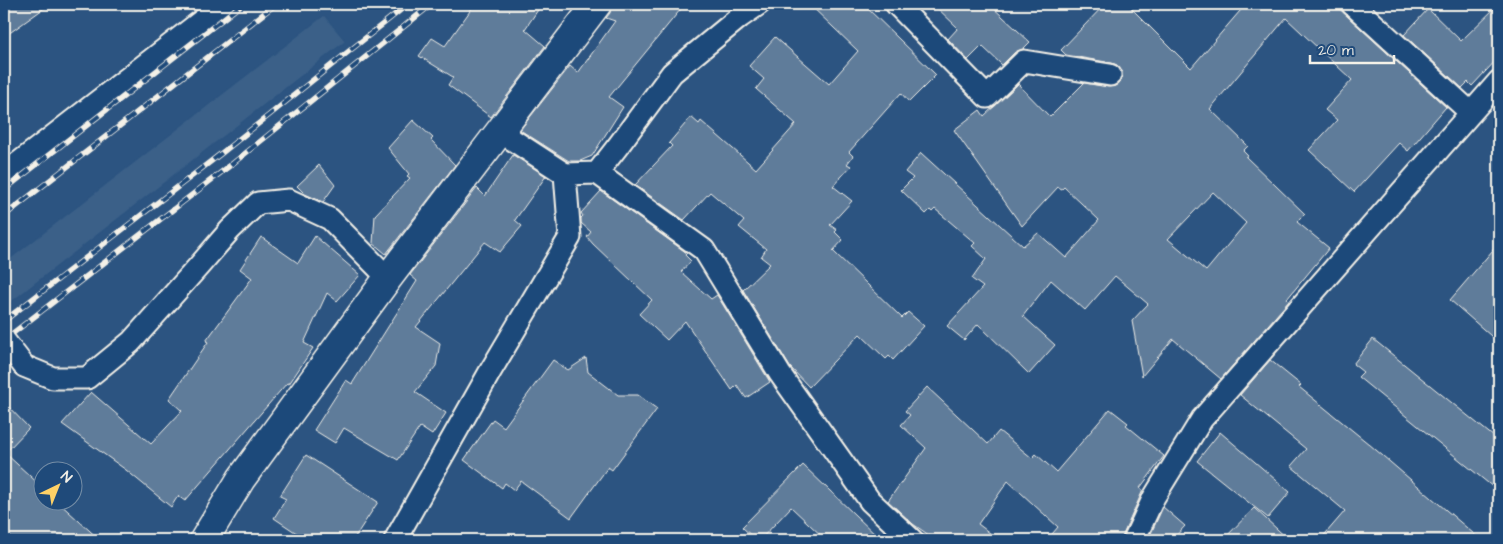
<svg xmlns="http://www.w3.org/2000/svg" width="1503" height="544" viewBox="0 0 1503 544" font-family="'Architects Daughter',sans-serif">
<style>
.built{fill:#3b6088}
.building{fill:#5e7b9a;stroke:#f4f1e8;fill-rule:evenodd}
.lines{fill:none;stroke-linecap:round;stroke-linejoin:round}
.street-casing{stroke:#f4f1e8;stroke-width:25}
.secondary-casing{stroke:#f4f1e8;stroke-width:31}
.street{stroke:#1f4a7a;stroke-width:21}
.secondary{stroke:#1f4a7a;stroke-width:28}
.rail-casing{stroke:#f4f1e8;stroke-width:5.5}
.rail{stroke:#1f4a7a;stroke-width:4;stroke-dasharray:11;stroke-linecap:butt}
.street-bridge-casing{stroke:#f4f1e8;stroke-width:25;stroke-linecap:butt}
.street-bridge{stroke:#1f4a7a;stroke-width:21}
</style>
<rect width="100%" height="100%" fill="#2c5481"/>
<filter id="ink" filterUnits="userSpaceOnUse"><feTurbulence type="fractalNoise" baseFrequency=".02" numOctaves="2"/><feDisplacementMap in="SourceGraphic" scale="10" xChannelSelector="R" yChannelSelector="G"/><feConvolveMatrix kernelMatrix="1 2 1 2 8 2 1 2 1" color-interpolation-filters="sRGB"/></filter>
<g filter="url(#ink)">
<path class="built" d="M324 16 345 41 4 307V264Z"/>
<path class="building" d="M4 4H50L4 37Z
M475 4H542L525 29 545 46 491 117 448 85 453 77 419 56 432 38 445 46Z
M612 4H685L609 97 623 107 592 156 580 161H569L520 130 570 66 578 73 615 21 606 18 610 13Z
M809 4H863L936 75 909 102 901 93 849 152 853 156 847 164 851 166 833 186 852 201 830 225 837 230 835 232 843 240 833 251 902 318 908 312 924 326 893 360 889 356 886 359 860 334 809 387 790 367 743 290 770 264 761 257 766 249 739 227 744 221 710 192 684 220 635 185 672 146 669 143 691 117 699 124 701 121 756 169 796 124 756 89 764 79 749 66 775 37 829 84 858 51Z
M933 4H989L1030 42 1023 49 1015 52 1002 65 982 46 968 60 948 39 958 28Z
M1105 4H1127L1191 68 1246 4H1334L1446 107 1408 151 1399 143 1354 192 1309 150 1337 120 1325 110 1352 80 1286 18 1210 109 1248 146 1243 151 1248 156 1246 157 1305 214 1297 222 1329 248 1287 299 1289 301 1221 379 1173 339 1142 376 1132 321 1148 304 1115 276 1085 310 1051 280 1023 316 1055 345 1029 374 978 324 964 340 947 326 983 287 972 279 986 259 972 246 975 243 935 209 932 212 930 210 926 214 901 190 913 178 905 172 921 153 1023 246 1038 233 1066 258 1099 220 1064 187 1062 189 1058 187 1022 226 954 130 980 110 984 116 1018 84 1050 117 1084 83 1108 87 1115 86 1119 83 1122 77V71L1117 65 1112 63 1066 55 1061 50ZM1213 192 1246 223 1206 271 1168 239Z
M1499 4V57L1472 86 1468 82 1462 88 1404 35 1428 9 1461 41Z
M413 120 433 138 431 140 455 165 386 254 373 243 375 215 410 178 407 176 409 174 388 148Z
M513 155 546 176 515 220 522 226 500 252 485 242 416 327 440 343 436 366 415 392 446 413 432 435 420 427 398 460 344 428 335 443 314 430 346 380 352 384 417 281 410 275 477 188 485 196Z
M319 165 335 185 323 202 305 194 297 186Z
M601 191 687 253 685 255 691 261 681 272 711 299 717 295 770 382 746 398 737 385 732 390 685 321 667 340 639 314 652 300 593 244 587 237 591 232 581 223V218L583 216 581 213Z
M315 236 360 275 337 301 327 293 304 343 313 348 289 384 287 383 185 501 178 496 171 507 126 470 62 424 91 392 151 444 182 411 169 399 208 342 206 341 252 278 240 269 261 237 298 263Z
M1499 243V343L1450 300Z
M1373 339 1499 441V492L1358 377 1363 372 1353 364Z
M586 358 588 372 618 395H638L657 409 612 470 608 467 571 518 521 481 514 490 505 483 502 488 464 460 493 419 504 427 553 360 568 370Z
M1270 360 1301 385 1299 387 1369 444 1481 540H1320L1345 511 1291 466 1306 449 1240 395Z
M927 387 988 444 999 431 1032 458 1036 454 1056 472 1110 409 1128 423 1126 425 1164 456 1140 488 1143 490 1123 535 1122 540H1047L1058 527 1008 481 978 524 999 540H936L913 524 888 501 926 448 901 425 910 415 905 411Z
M4 402 29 428 5 453 42 487V502H58L100 540H12L4 533Z
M1220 432 1290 492 1268 518 1197 461Z
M306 455 378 502 353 540H307L274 518 286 499 280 496Z
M803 465 881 540H826L791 507 760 540H756L742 527Z
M1163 507 1185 526 1172 540H1148Z
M1254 508 1289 540H1223Z"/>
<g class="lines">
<g class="street-casing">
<path id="street" d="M896 4 987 97 1024 61 1110 75
M1352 4 1471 113
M499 131 565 174 597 173 704 250 780 374 870 501 912 540
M597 173 618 146 672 73 740 17 759 4
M4 174 223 4
M24 366 53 378H87L131 342 198 267 230 230 258 203 289 200 330 219 388 278
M395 540 491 370 570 237 565 174
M1134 540 1154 497 1202 419 1499 81"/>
</g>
<g class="secondary-casing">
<path id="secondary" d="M204 540 241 479 388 278 597 4"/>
</g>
<use href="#street" class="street"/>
<use href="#secondary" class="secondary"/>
<g class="rail-casing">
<path id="rail" d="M4 190 242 4
M4 216 276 4
M4 321 223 152 408 4
M4 340 232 164 432 4"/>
</g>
<use href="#rail" class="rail"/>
<g class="street-bridge-casing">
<path id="street-bridge" d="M4 340 24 366"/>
</g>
<use href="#street-bridge" class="street-bridge"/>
</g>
</g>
<rect width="1503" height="544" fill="none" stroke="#1f4a7a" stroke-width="20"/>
<rect x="10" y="10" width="1483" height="524" fill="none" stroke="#f4f1e8" stroke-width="2" filter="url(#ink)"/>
<g transform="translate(58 486) rotate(43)"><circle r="24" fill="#1f4a7a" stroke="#748da6"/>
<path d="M0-4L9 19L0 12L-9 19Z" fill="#ffd166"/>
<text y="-8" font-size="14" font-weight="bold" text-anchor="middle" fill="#f4f1e8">N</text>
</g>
<path d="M1310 55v8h84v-8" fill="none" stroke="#f4f1e8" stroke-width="2.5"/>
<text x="1318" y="55" font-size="15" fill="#f4f1e8" stroke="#1f4a7a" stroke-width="4" paint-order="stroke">20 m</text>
</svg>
